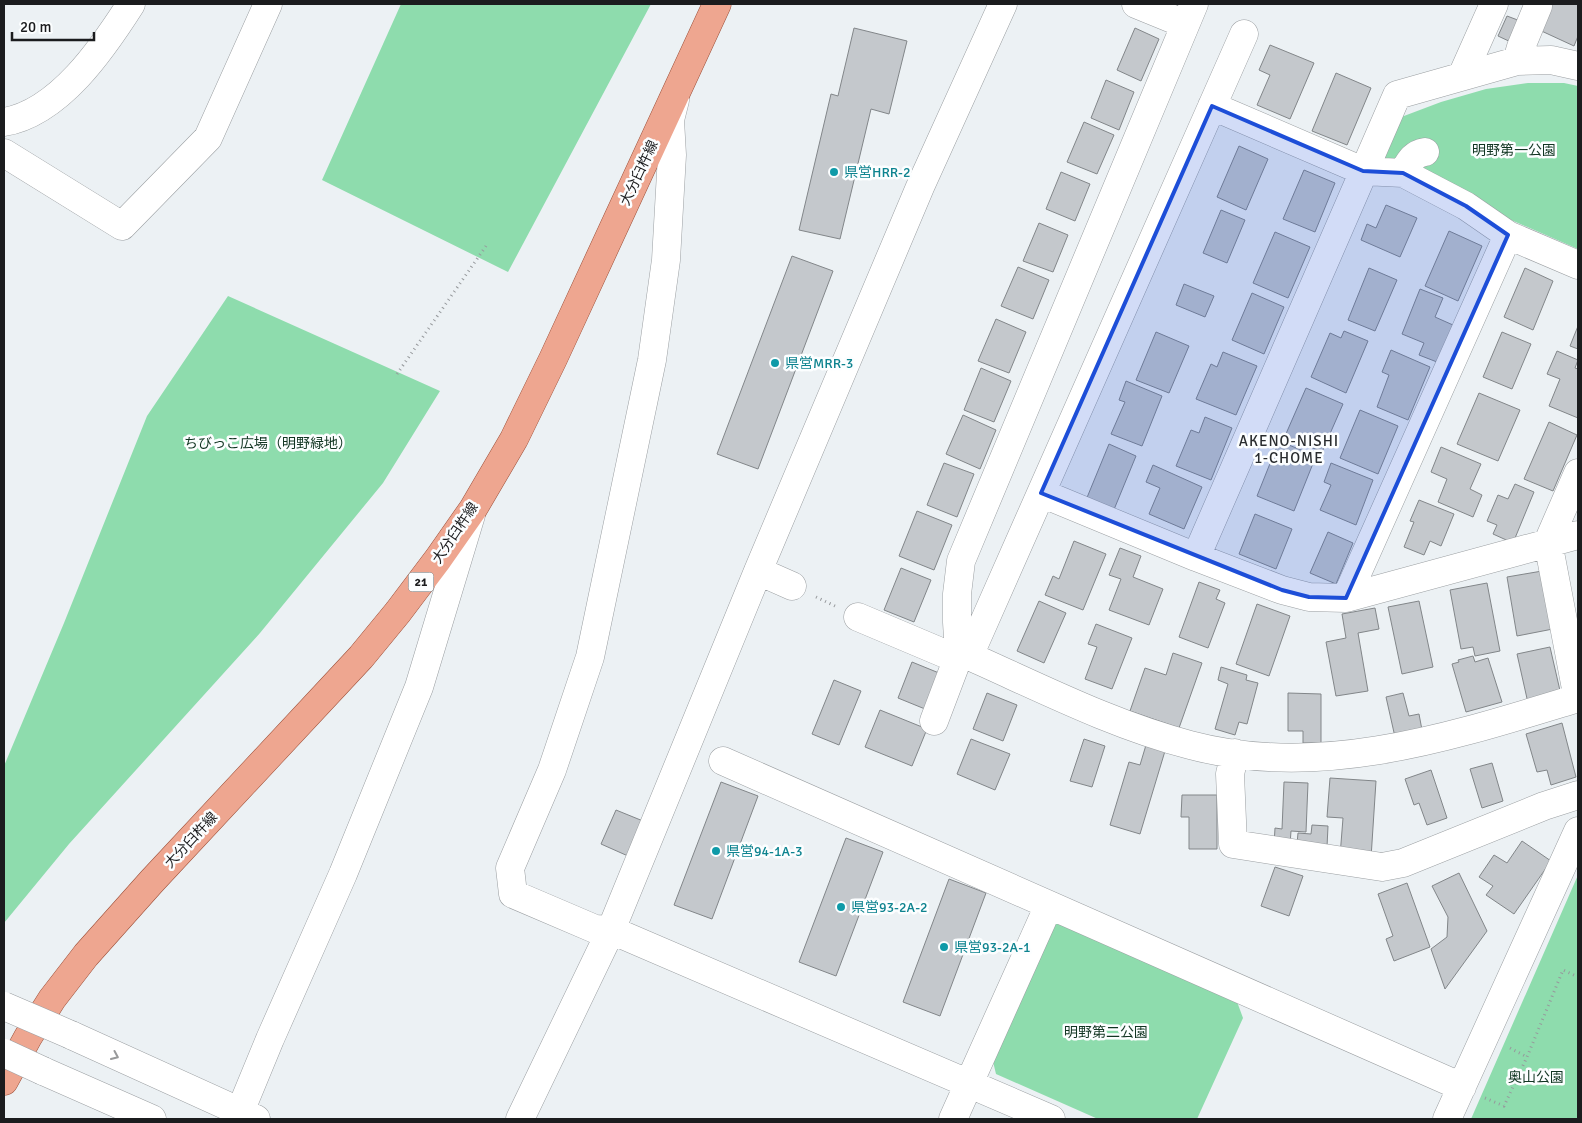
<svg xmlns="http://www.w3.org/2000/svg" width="1582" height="1123" viewBox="0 0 1582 1123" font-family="Signika,'Noto Sans JP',sans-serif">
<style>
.green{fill:#8edcad}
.building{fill:#c4c8cc;stroke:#828689}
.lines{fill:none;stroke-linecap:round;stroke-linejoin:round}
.minor-casing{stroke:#9b9fa2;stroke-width:29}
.major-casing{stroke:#9c4f38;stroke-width:29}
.path{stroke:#96999c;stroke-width:3;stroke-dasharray:1 4;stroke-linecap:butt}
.minor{stroke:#fff;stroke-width:28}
.major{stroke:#eea690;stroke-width:28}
.minor-bridge-casing{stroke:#9b9fa2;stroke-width:29;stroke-linecap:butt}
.minor-bridge{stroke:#fff;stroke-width:28}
.oneway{stroke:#98999a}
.marked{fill:#1d4ed8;fill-opacity:0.2;stroke:#1d4ed8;stroke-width:4;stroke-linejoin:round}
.culture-dot{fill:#0f9aa8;stroke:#fcfeff;stroke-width:2}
.labels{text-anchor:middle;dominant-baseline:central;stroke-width:5;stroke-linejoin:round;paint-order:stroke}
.shield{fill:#fcfeff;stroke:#5e6062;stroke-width:1}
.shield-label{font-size:12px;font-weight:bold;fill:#1b1c1e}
.park-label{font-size:14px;fill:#113522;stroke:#fcfeff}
.culture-label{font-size:14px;fill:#0d838f;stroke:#fcfeff;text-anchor:start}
.street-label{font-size:14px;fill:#1b1c1e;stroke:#fcfeff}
.neighbourhood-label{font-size:15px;letter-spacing:1px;fill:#292c2f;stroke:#fcfeff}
</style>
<rect width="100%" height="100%" fill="#ecf1f4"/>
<path class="green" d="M401 4H651L508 272 322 180Z
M1528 83H1564L1578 86V249L1403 173 1388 163 1384 156 1396 119 1441 102 1486 89Z
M228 296 440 391 383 483 260 633 69 844 4 923V766L64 623 147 416Z
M1578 875V1119H1471Z
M1055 919 1236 999 1243 1018 1197 1119H1098L996 1074 990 1049Z"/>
<path class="building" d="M1545 4H1578V36L1574 46 1535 28Z
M1507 16 1523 22 1513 43 1498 36Z
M854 28 907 41 889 114 871 109 840 239 799 230 831 94 838 96Z
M1135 28 1159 39 1141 81 1117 70Z
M1270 45 1314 63 1290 119 1257 105 1270 75 1259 70Z
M1336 73 1371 88 1347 145 1312 131Z
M1106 80 1134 92 1119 130 1091 118Z
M1084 122 1114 135 1097 174 1067 162Z
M1239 146 1268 159 1246 210 1217 197Z
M1304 170 1335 183 1315 232 1283 219Z
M1061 172 1090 184 1075 221 1046 209Z
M1386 205 1417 218 1400 257 1361 240 1367 224 1376 228Z
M1221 210 1245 220 1227 263 1203 253Z
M1039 223 1068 235 1053 272 1023 261Z
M1449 231 1482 246 1458 301 1425 286Z
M1275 232 1310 247 1288 298 1253 283Z
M792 256 833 271 758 469 717 454Z
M1018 267 1049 280 1033 319 1001 306Z
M1369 268 1397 280 1375 331 1348 320Z
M1525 268 1553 281 1533 330 1504 317Z
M1184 284 1214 296 1205 317 1176 305Z
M1420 289 1443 298 1435 317 1453 325 1437 362 1419 355 1424 343 1402 334Z
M1252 293 1284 307 1264 354 1232 340Z
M996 319 1026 332 1009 373 978 361Z
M1578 326V349L1570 346Z
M1344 331 1368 341 1346 393 1311 377 1330 333 1341 338Z
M1156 332 1189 346 1169 393 1136 380Z
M1502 332 1531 344 1512 389 1483 377Z
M1391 350 1430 367 1408 420 1377 407 1389 375 1382 372Z
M1557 351 1578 360 1575 368 1578 369V418L1549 406 1560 379 1547 374Z
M1223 352 1257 366 1236 415 1196 399 1211 364 1217 367Z
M981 368 1011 381 994 422 964 410Z
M1126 381 1162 396 1142 446 1111 434 1125 402 1119 400Z
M1306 388 1343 404 1322 452 1285 436Z
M1479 393 1520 410 1498 461 1457 444Z
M1360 410 1398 426 1378 474 1340 458Z
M963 415 996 430 980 469 946 454Z
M1205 417 1232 428 1211 480 1176 466 1191 430 1199 433Z
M1549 422 1577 435 1553 491 1524 479Z
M1279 441 1316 456 1294 511 1257 496Z
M1109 444 1136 456 1113 512 1086 500Z
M1441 447 1481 464 1470 489 1482 495 1473 517 1438 502 1447 479 1431 472Z
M944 463 974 474 957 517 927 505Z
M1331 463 1373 480 1356 525 1320 510 1331 485 1324 482Z
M1153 465 1202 487 1184 529 1149 514 1160 488 1146 482Z
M1515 484 1534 492 1513 543 1493 534 1497 525 1487 521 1498 495 1508 499Z
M1419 500 1454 514 1441 546 1430 541 1424 555 1404 547 1414 522 1410 521Z
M917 511 952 525 934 570 899 556Z
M1255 514 1292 529 1276 569 1239 554Z
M1328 532 1353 543 1336 584 1310 573Z
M1074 541 1106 554 1083 610 1045 595 1053 576 1059 579Z
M1120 548 1141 556 1133 577 1163 589 1149 625 1109 610 1121 579 1109 575Z
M901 568 931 580 914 622 884 610Z
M1548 570 1558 628 1517 636 1507 577Z
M1199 582 1220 590 1216 599 1225 603 1208 648 1179 637Z
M1487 583 1500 651 1475 656 1473 647 1461 649 1450 590Z
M1039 601 1066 613 1044 663 1017 651Z
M1419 601 1433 667 1402 674 1388 607Z
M1257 604 1290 616 1269 676 1236 664Z
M1375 608 1379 629 1358 633 1368 691 1336 696 1326 642 1346 638 1342 614Z
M1096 624 1132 638 1112 689 1085 679 1097 647 1088 644Z
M1550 647 1561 695 1528 703 1517 654Z
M1173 653 1202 663 1179 728 1130 711 1145 668 1166 675Z
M1473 656 1475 662 1488 658 1502 702 1466 712 1452 664 1459 662 1458 660Z
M912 662 939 673 925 709 898 698Z
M1221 667 1247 675 1246 680 1258 683 1247 724 1239 722 1235 735 1215 729 1228 684 1218 680Z
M834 680 861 691 839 745 812 734Z
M987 693 1017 705 1003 741 973 729Z
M1288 693 1321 694V743H1303V731H1288Z
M1403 693 1409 716 1419 714 1422 730 1395 737 1386 697Z
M880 710 927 729 912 766 865 747Z
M1562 723 1576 777 1551 785 1547 770 1537 772 1526 734Z
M971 739 1010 754 995 790 957 774Z
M1084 739 1105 746 1092 787 1070 781Z
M1146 745 1165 751 1140 834 1110 825 1129 762 1140 765Z
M1492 763 1503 801 1482 808 1470 769Z
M1431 770 1447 818 1427 825 1419 803 1414 805 1405 779Z
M1330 778 1376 781 1371 858 1340 856 1343 818 1327 817Z
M721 782 758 796 712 919 674 905Z
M1284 782 1308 783 1306 832 1291 831 1290 845H1274L1275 828 1282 829Z
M1182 795H1217V849H1189V817H1181Z
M616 810 643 821 628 856 601 844Z
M1312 825 1328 826 1327 847 1297 844 1298 833 1311 834Z
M846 838 883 852 836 976 799 962Z
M1522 841 1551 861 1514 914 1486 895 1493 886 1479 877 1494 855 1507 863Z
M1275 867 1303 876 1289 916 1261 906Z
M1459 873 1487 931 1445 989 1431 949 1447 937 1448 917 1432 886Z
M949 879 986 893 940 1016 903 1002Z
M1407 883 1430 947 1394 961 1386 939 1393 936 1378 894Z"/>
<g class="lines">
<g class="minor-casing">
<path id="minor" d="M1136 4 1185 24
M1517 61 1521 47 1538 6
M1462 76 1494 4
M675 100 670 120 672 155 666 260 652 360 590 657 552 770 510 868 513 894 595 929 611 930 1051 1119
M1212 106 1363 171 1403 173 1466 206 1508 235 1578 265
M4 122C59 113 103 48 131 4
M4 153 122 226 208 138 268 4
M1403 173C1409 163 1412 154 1425 152
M1578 473 1548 542 1578 699
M1041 493 1196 557 1282 590 1309 597 1346 598 1578 535
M1196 557 1397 95 1517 61 1551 60 1578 66
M758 571 792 586
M1346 598 1508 235
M858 617 948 655 969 656C1041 688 1113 725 1190 745 1321 780 1453 736 1578 698
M969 656 1244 34
M934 721 959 655 957 622V594L961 561 1194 4
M1235 753 1230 774 1233 844 1382 867 1403 863 1544 806 1578 795
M723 761 1462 1087
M71 1035 256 1119
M43 1071 152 1119
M237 1119 270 1039 343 874 419 687 471 515
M520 1119 611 930 758 571 920 187 1003 4
M953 1119 1049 905
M1447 1119 1578 831"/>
</g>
<g class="major-casing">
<path id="major" d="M4 1081 28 1037 52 999 86 955 152 881 361 657 398 612 438 559 473 509 514 439 553 359 717 4"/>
</g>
<path class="path" d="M397 374 486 246
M816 597 835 606
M1510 1048 1527 1057
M1485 1098 1504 1106 1527 1057 1563 970 1578 977"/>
<use href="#minor" class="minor"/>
<use href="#major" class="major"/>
<g class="minor-bridge-casing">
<path id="minor-bridge" d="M4 1006 71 1035
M4 1053 43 1071"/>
</g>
<use href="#minor-bridge" class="minor-bridge"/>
</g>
<defs><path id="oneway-chevron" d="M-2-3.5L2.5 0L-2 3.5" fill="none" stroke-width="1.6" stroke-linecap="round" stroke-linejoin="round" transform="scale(1.25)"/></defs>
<use class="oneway" href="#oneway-chevron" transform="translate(115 1056) rotate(24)"/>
<path class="marked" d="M1212 106 1363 171 1403 173 1466 206 1508 235 1346 598 1309 597 1282 590 1041 493Z"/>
<g class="culture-dot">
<circle cx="834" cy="172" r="5"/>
<circle cx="775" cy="363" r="5"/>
<circle cx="716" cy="851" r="5"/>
<circle cx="841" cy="907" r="5"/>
<circle cx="944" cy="947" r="5"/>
</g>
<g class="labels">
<rect class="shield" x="408.5" y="572.5" width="25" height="19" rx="4"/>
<g class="shield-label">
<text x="421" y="582">21</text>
</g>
<g class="park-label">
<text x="1514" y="150">明野第一公園</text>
<text x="268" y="443">ちびっこ広場（明野緑地）</text>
<text x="1106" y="1032">明野第二公園</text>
<text x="1536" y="1077">奥山公園</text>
</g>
<g class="culture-label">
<text x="844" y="172">県営HRR-2</text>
<text x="785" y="363">県営MRR-3</text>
<text x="726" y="851">県営94-1A-3</text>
<text x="851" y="907">県営93-2A-2</text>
<text x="954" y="947">県営93-2A-1</text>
</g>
<g class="street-label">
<text transform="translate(639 173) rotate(-65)">大分臼杵線</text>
<text transform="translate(455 533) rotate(-56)">大分臼杵線</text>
<text transform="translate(191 840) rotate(-47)">大分臼杵線</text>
</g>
<g class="neighbourhood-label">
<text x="1289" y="441">AKENO-NISHI<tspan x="1289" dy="17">1-CHOME</tspan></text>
</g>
</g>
<rect width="1582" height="1123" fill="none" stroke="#1b1c1e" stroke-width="10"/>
<path d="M12 32v8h82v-8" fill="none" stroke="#1b1c1e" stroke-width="2.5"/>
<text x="20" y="32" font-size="15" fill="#1b1c1e" stroke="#fcfeff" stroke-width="4" paint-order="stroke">20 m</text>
</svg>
